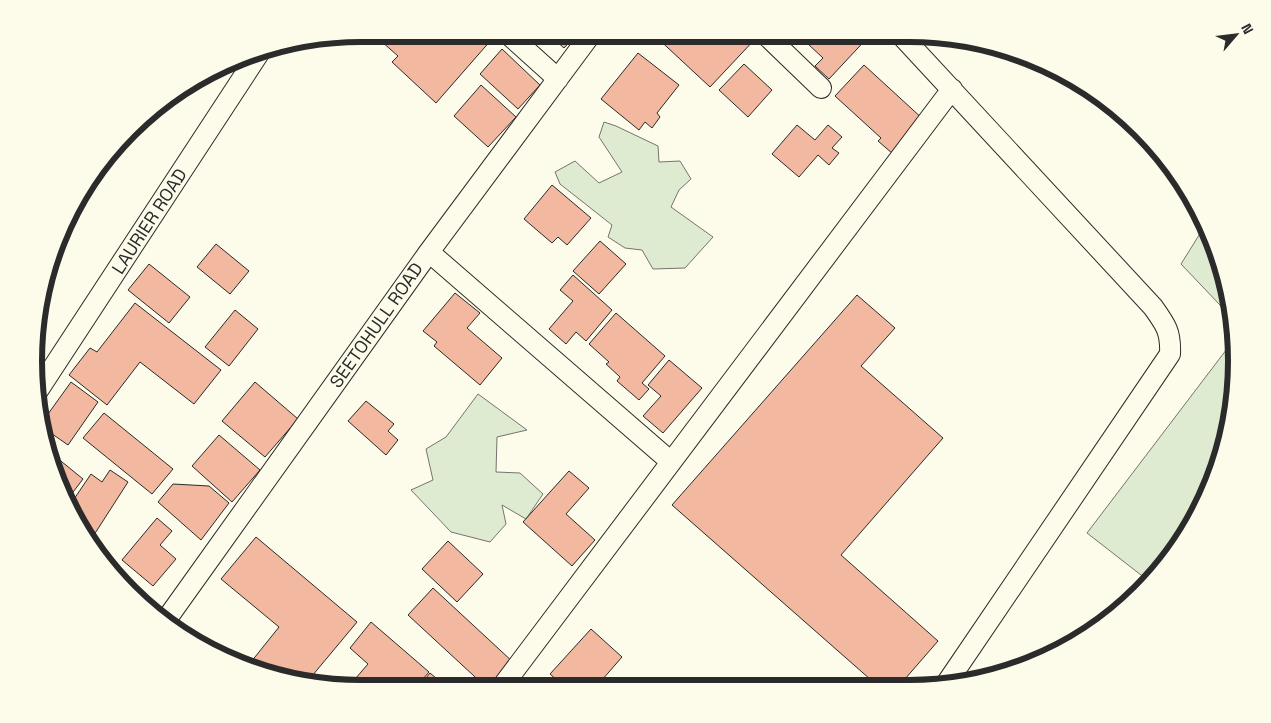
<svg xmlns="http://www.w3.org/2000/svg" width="1271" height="723" viewBox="0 0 1271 723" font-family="'Space Grotesk',sans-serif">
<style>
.green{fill:#deebd1;stroke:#74746e}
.building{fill:#f2b8a0;stroke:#2b2b2b}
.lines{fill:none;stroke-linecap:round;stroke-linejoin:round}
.street-casing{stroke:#2b2b2b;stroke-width:22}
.street{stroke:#fdfbea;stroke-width:20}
.labels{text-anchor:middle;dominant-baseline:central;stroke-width:4;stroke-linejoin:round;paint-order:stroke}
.street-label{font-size:18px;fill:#2b2b2b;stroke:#fdfbea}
.rim{fill:none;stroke:#2b2b2b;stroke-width:6}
</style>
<rect width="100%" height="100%" fill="#fdfbea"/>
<path class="green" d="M604 122 616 126 658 146 659 162 680 161 691 179 679 190 671 207 713 237 685 268 653 269 642 250 625 248 608 237 612 225 560 184 555 172 575 161 599 183 622 172 599 137Z
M1206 224 1226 277 1235 330 1220 305 1181 264Z
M1236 337 1234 405 1220 467 1193 526 1150 582 1087 533Z
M478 394 527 430 497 437 496 472 520 473 543 494 526 519 502 505 506 524 490 542 451 532 411 490 433 480 426 449 446 437Z"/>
<path class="building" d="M373 34H486L492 39 436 103 392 62 398 56Z
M548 34H577L564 48Z
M653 34H752L756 38 710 87Z
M818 34H871L829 79 815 66 823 58 808 44Z
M502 49 540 85 518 109 480 74Z
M638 53 679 85 657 113 660 117 652 128 645 122 639 130 601 99Z
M744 64 772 90 748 117 719 90Z
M864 65 924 120 893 154 878 141 881 138 835 96Z
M481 85 516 117 488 147 454 116Z
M797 125 815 140 828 125 842 137 832 148 839 153 829 165 818 155 799 177 772 154Z
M552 185 591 218 567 245 558 237 552 243 524 219Z
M600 241 626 264 599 294 573 271Z
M216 244 249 271 230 294 197 267Z
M149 264 190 297 169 323 128 290Z
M573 275 612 310 586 341 576 332 566 344 549 329 573 301 560 290Z
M455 293 480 313 467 328 502 358 480 385 434 346 437 342 423 331Z
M857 295 895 328 861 366 943 438 841 555 938 641 898 687H879L672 505Z
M135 303 221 370 194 404 140 362 107 405 69 375 90 348 97 352Z
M235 310 258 329 229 366 205 347Z
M616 313 665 356 642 383 649 389 639 400 617 381 620 377 606 364 609 362 589 344Z
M669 360 702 388 663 433 643 416 661 396 648 385Z
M71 382 98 402 68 445 45 429 43 421Z
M255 382 298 419 265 457 222 421Z
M366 401 394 424 388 431 398 440 386 455 348 421Z
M104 413 173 469 152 494 83 438Z
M219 435 260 470 232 502 192 466Z
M51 453 83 479 67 500 59 487Z
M110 470 128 482 92 538 70 505 91 474 102 482Z
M569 471 589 488 566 514 595 540 572 566 523 522Z
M173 484 209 486 229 503 201 540 158 502Z
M157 518 172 531 160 545 176 559 153 586 122 560Z
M256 537 357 622 307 682 265 674 251 662 279 627 221 579Z
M448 541 483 574 457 602 422 569Z
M112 568 150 599 146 603 115 577 111 570Z
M433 588 514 663 491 688H487L408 615Z
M371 622 429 672 415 688 352 689 349 686 368 664 350 648Z
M591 629 622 657 595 688H566L550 674Z
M430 673 448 688H418Z"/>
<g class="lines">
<g class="street-casing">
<path id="street" d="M508 34 558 79
M765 34 821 88
M900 34 1153 307C1166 325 1171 332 1170 354L944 687
M429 252 670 461
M37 392 261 50
M166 620 429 252 591 34
M501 688 952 89"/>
</g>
<use href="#street" class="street"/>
</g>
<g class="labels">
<g class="street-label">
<text transform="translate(149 221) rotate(-57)">LAURIER ROAD</text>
<text transform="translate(376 325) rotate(-55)">SEETOHULL ROAD</text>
</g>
</g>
<path d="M0 0H1271V723H0ZM361 42H909A319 319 0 0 1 1228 361V361A319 319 0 0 1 909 680H361A319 319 0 0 1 42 361V361A319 319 0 0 1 361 42Z" fill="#fdfbea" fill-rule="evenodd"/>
<path class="rim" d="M361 42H909A319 319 0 0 1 1228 361V361A319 319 0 0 1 909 680H361A319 319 0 0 1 42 361V361A319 319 0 0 1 361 42Z"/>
<g transform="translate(1236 35) rotate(62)" stroke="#fdfbea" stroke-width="4" paint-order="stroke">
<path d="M0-4L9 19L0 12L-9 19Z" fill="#2b2b2b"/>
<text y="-8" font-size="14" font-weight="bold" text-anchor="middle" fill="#2b2b2b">N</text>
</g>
</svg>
